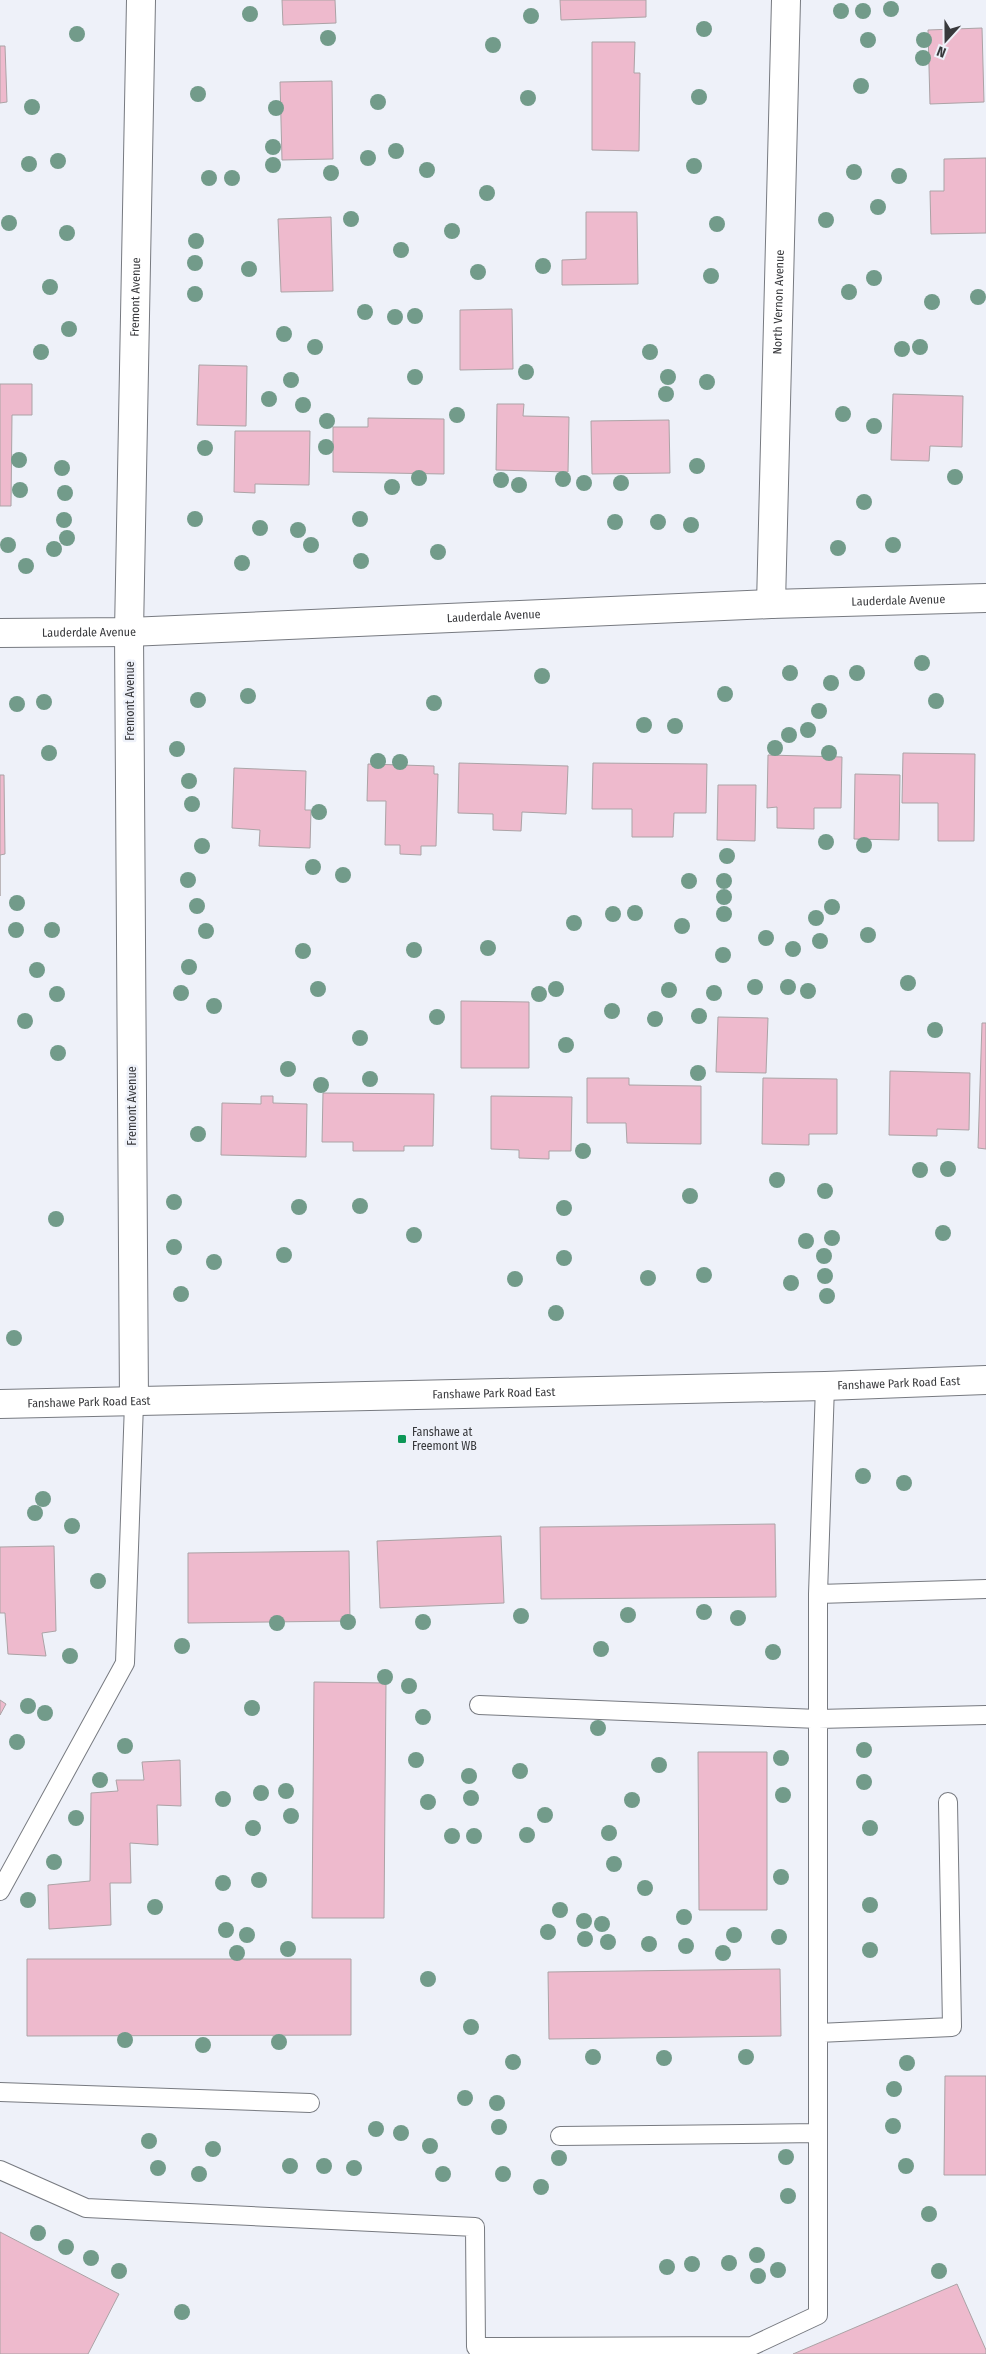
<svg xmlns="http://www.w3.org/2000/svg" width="986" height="2354" viewBox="0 0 986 2354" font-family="'Fira Sans Condensed',sans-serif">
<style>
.building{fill:#eebacd;stroke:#aba3a6}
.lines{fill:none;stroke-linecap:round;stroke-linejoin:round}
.service-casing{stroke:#777a80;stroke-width:20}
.minor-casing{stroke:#777a80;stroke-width:30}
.secondary-casing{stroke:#777a80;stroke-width:30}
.service{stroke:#fff;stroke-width:18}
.minor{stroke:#fff;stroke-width:28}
.secondary{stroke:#fff;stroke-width:28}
.tree{fill:#729b8a}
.poi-dot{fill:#0c9757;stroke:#eef1f9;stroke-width:2}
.labels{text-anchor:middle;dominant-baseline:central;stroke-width:5;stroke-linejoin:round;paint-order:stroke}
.street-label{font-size:12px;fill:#38393c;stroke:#eef1f9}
.poi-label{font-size:12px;fill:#38393c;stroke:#eef1f9;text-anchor:start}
</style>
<rect width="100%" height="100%" fill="#eef1f9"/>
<path class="building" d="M282 0H335L336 23 283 25Z
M560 0H646V17L561 20Z
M982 28 984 102 930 104 928 30Z
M592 42H635L634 73H640L639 151 592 150Z
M0 46H5L7 102 0 103Z
M332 81 333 159 282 160 280 82Z
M986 158V233L931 234 930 191H944V159Z
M586 212H637L638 284 562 285V260L586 259Z
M331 217 333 291 281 292 278 219Z
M512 309 513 369 460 370V310Z
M199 365 247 366 246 426 197 425Z
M0 384H32V415H12L11 506H0Z
M893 394 963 396 962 447 930 446 929 461 891 460Z
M497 404H524L523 416 569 417 568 472 496 470Z
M368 418 444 419V474L333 472V427H368Z
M669 420 670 473 592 474 591 421Z
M235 431H310L309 485 255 484V493L234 492Z
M903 753 975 754 974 841H938V803H902Z
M768 755 842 757 841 808H814V829L777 828V807L767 808Z
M459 763 568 766 566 814 522 812 521 831 493 830V814L458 813Z
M593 763 707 764 706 813H674L673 837H632V809H592Z
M368 764 434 766V774H438L436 846H421V855L400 854V845H385L386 801H367Z
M234 768 306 771 305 810H311L310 848 259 846 260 830 232 828Z
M855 774 900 775 899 840 854 839Z
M0 775H4L5 854 0 855V896Z
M718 785H756L755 841 717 840Z
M461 1001 529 1002V1068H461Z
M718 1017 768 1018 766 1073 716 1072Z
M982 1023H986V1149L978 1148Z
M890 1071 970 1073 969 1130 937 1129V1136L889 1135Z
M587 1078H629V1085L701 1086V1144L627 1143 626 1123H587Z
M763 1078 837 1079V1134H809V1145L762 1144Z
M323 1093 434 1094 433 1146H404V1151H353V1142H322Z
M261 1096H273V1103L307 1104 306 1157 221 1155 222 1103 261 1104Z
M491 1096 572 1097 571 1151H549V1159L519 1158V1150L491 1149Z
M775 1524 776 1597 541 1599 540 1527Z
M501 1536 504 1603 380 1608 377 1541Z
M54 1546 56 1631 42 1633 46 1656 8 1654 5 1613H0V1547Z
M349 1551 350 1621 188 1623V1553Z
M314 1682 386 1683 384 1918H312Z
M0 1700 6 1704 0 1715Z
M698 1752H767V1910H699Z
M180 1760 181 1806 157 1805 158 1845 130 1843 131 1883H110L111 1925 49 1929 48 1885 90 1881 91 1793 118 1791 116 1780H144L142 1762Z
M27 1959H351V2035L27 2036Z
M780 1969 781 2036 549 2039 548 1972Z
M945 2076H986V2175H944Z
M0 2232 119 2294 88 2354H0Z
M957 2284 986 2350V2354H793Z"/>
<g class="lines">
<g class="service-casing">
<path id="service" d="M818 1594 986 1589
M479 1705 818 1719 986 1715
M0 1891 125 1663 134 1403
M818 2033 952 2027 948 1802
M0 2092 310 2103
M560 2136 818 2133
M0 2170 86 2208 475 2227 476 2347 752 2346 818 2315V1594L825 1386"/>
</g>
<g class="minor-casing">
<g id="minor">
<path id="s1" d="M771 604 786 0"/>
<path id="s2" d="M0 633 129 632 771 604 986 598"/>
<path id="s3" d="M134 1403 129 632 141 0"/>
</g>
</g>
<g class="secondary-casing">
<g id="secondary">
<path id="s4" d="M0 1404 825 1386 986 1380"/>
</g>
</g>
<use href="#service" class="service"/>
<use href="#minor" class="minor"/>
<use href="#secondary" class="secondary"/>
</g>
<g class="tree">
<circle cx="891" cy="9" r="8"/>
<circle cx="841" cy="11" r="8"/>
<circle cx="863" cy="11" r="8"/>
<circle cx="250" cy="14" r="8"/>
<circle cx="531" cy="16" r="8"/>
<circle cx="704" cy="29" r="8"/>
<circle cx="77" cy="34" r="8"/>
<circle cx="328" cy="38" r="8"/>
<circle cx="868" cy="40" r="8"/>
<circle cx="924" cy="40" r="8"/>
<circle cx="493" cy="45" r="8"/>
<circle cx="923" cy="58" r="8"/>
<circle cx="861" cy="86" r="8"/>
<circle cx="198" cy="94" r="8"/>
<circle cx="699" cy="97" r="8"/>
<circle cx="528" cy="98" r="8"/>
<circle cx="378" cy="102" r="8"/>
<circle cx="32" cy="107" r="8"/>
<circle cx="276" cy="108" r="8"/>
<circle cx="273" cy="147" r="8"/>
<circle cx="396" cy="151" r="8"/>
<circle cx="368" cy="158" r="8"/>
<circle cx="58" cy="161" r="8"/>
<circle cx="29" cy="164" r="8"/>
<circle cx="273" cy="165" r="8"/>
<circle cx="694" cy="166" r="8"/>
<circle cx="427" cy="170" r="8"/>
<circle cx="854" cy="172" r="8"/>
<circle cx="331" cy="173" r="8"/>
<circle cx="899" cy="176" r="8"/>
<circle cx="209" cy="178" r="8"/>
<circle cx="232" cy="178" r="8"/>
<circle cx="487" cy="193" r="8"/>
<circle cx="878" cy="207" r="8"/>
<circle cx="351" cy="219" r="8"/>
<circle cx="826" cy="220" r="8"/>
<circle cx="9" cy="223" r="8"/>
<circle cx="717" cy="224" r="8"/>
<circle cx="452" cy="231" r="8"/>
<circle cx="67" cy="233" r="8"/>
<circle cx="196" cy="241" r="8"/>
<circle cx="401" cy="250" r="8"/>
<circle cx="195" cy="263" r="8"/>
<circle cx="543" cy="266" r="8"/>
<circle cx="249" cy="269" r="8"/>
<circle cx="478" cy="272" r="8"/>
<circle cx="711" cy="276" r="8"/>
<circle cx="874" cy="278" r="8"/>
<circle cx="50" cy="287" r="8"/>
<circle cx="849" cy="292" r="8"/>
<circle cx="195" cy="294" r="8"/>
<circle cx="978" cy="297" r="8"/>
<circle cx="932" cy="302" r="8"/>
<circle cx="365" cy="312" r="8"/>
<circle cx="415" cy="316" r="8"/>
<circle cx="395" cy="317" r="8"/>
<circle cx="69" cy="329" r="8"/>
<circle cx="284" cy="334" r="8"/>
<circle cx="315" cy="347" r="8"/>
<circle cx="920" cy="347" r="8"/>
<circle cx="902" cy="349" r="8"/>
<circle cx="41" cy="352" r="8"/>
<circle cx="650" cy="352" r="8"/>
<circle cx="526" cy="372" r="8"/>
<circle cx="415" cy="377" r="8"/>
<circle cx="668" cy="377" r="8"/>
<circle cx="291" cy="380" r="8"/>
<circle cx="707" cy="382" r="8"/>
<circle cx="666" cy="394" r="8"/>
<circle cx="269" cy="399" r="8"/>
<circle cx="303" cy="405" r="8"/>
<circle cx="843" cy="414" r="8"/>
<circle cx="457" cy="415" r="8"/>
<circle cx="327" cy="421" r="8"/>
<circle cx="874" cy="426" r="8"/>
<circle cx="326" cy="447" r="8"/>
<circle cx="205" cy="448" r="8"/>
<circle cx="19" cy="460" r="8"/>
<circle cx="697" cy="466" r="8"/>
<circle cx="62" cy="468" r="8"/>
<circle cx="955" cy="477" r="8"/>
<circle cx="419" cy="478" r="8"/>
<circle cx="563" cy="479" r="8"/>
<circle cx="501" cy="480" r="8"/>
<circle cx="584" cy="483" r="8"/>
<circle cx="621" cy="483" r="8"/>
<circle cx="519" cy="485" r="8"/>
<circle cx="392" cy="487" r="8"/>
<circle cx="20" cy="490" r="8"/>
<circle cx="65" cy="493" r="8"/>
<circle cx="864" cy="502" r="8"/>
<circle cx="195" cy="519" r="8"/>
<circle cx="360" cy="519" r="8"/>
<circle cx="64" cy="520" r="8"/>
<circle cx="615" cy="522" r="8"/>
<circle cx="658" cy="522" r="8"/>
<circle cx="691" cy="525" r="8"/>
<circle cx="260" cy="528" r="8"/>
<circle cx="298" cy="530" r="8"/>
<circle cx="67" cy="538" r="8"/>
<circle cx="8" cy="545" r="8"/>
<circle cx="311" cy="545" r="8"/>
<circle cx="893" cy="545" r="8"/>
<circle cx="838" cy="548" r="8"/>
<circle cx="54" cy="549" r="8"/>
<circle cx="438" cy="552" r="8"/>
<circle cx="361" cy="561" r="8"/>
<circle cx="242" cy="563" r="8"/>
<circle cx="26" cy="566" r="8"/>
<circle cx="922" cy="663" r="8"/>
<circle cx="790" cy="673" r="8"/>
<circle cx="857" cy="673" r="8"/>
<circle cx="542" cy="676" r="8"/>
<circle cx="831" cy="683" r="8"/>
<circle cx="725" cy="694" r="8"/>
<circle cx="248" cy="696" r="8"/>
<circle cx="198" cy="700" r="8"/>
<circle cx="936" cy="701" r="8"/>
<circle cx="44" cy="702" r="8"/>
<circle cx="434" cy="703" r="8"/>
<circle cx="17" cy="704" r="8"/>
<circle cx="819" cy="711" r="8"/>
<circle cx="644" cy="725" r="8"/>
<circle cx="675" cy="726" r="8"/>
<circle cx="808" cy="730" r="8"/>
<circle cx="789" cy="735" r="8"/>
<circle cx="775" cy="748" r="8"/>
<circle cx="177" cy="749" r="8"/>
<circle cx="49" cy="753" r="8"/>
<circle cx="829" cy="753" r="8"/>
<circle cx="378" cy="761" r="8"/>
<circle cx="400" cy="762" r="8"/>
<circle cx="189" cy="781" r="8"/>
<circle cx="192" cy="804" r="8"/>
<circle cx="319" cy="812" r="8"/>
<circle cx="826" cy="842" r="8"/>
<circle cx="864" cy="845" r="8"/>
<circle cx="202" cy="846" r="8"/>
<circle cx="727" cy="856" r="8"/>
<circle cx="313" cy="867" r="8"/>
<circle cx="343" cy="875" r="8"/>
<circle cx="188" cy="880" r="8"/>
<circle cx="689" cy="881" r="8"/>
<circle cx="724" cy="881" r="8"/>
<circle cx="724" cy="897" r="8"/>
<circle cx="17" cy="903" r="8"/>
<circle cx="197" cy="906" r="8"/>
<circle cx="832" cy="907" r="8"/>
<circle cx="635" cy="913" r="8"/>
<circle cx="613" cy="914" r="8"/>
<circle cx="724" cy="914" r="8"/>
<circle cx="816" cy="918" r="8"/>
<circle cx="574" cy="923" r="8"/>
<circle cx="682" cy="926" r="8"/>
<circle cx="16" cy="930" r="8"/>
<circle cx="52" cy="930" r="8"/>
<circle cx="206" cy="931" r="8"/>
<circle cx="868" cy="935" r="8"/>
<circle cx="766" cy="938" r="8"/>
<circle cx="820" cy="941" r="8"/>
<circle cx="488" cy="948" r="8"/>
<circle cx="793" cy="949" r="8"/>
<circle cx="414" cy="950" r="8"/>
<circle cx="303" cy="951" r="8"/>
<circle cx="723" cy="955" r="8"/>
<circle cx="189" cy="967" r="8"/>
<circle cx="37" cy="970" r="8"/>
<circle cx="908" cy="983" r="8"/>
<circle cx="755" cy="987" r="8"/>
<circle cx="788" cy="987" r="8"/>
<circle cx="318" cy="989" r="8"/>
<circle cx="556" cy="989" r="8"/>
<circle cx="669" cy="990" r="8"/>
<circle cx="808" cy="991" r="8"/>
<circle cx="181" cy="993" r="8"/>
<circle cx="714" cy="993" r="8"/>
<circle cx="57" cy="994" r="8"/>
<circle cx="539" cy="994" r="8"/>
<circle cx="214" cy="1006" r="8"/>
<circle cx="612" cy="1011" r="8"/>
<circle cx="699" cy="1016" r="8"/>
<circle cx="437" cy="1017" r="8"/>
<circle cx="655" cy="1019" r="8"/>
<circle cx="25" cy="1021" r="8"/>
<circle cx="935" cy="1030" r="8"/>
<circle cx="360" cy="1038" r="8"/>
<circle cx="566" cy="1045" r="8"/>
<circle cx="58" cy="1053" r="8"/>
<circle cx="288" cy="1069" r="8"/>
<circle cx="698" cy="1073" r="8"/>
<circle cx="370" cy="1079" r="8"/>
<circle cx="321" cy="1085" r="8"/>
<circle cx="198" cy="1134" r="8"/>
<circle cx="583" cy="1151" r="8"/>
<circle cx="948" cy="1169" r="8"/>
<circle cx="920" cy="1170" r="8"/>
<circle cx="777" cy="1180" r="8"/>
<circle cx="825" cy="1191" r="8"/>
<circle cx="690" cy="1196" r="8"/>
<circle cx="174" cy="1202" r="8"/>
<circle cx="360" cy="1206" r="8"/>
<circle cx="299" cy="1207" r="8"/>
<circle cx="564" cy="1208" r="8"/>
<circle cx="56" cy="1219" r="8"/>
<circle cx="943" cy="1233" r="8"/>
<circle cx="414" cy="1235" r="8"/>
<circle cx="832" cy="1238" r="8"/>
<circle cx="806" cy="1241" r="8"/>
<circle cx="174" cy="1247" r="8"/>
<circle cx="284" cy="1255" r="8"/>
<circle cx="824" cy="1256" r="8"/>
<circle cx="564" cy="1258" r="8"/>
<circle cx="214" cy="1262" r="8"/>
<circle cx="704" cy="1275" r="8"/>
<circle cx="825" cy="1276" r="8"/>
<circle cx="648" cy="1278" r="8"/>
<circle cx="515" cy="1279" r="8"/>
<circle cx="791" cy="1283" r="8"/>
<circle cx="181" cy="1294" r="8"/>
<circle cx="827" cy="1296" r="8"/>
<circle cx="556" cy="1313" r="8"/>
<circle cx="14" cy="1338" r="8"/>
<circle cx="863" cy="1476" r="8"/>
<circle cx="904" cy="1483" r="8"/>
<circle cx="43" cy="1499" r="8"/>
<circle cx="35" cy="1513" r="8"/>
<circle cx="72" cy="1526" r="8"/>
<circle cx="98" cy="1581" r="8"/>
<circle cx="704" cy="1612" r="8"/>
<circle cx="628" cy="1615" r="8"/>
<circle cx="521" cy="1616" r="8"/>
<circle cx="738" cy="1618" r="8"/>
<circle cx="348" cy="1622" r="8"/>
<circle cx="423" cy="1622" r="8"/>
<circle cx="277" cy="1623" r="8"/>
<circle cx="182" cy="1646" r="8"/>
<circle cx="601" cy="1649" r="8"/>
<circle cx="773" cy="1652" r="8"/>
<circle cx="70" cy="1656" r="8"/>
<circle cx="385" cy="1677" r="8"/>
<circle cx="409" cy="1686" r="8"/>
<circle cx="28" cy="1706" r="8"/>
<circle cx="252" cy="1708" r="8"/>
<circle cx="45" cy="1713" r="8"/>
<circle cx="423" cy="1717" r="8"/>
<circle cx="598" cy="1728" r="8"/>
<circle cx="17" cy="1742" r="8"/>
<circle cx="125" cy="1746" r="8"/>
<circle cx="864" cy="1750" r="8"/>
<circle cx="781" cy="1758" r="8"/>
<circle cx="416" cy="1760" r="8"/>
<circle cx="659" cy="1765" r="8"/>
<circle cx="520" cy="1771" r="8"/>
<circle cx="469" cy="1776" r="8"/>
<circle cx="100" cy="1780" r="8"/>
<circle cx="864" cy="1782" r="8"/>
<circle cx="286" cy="1791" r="8"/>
<circle cx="261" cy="1793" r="8"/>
<circle cx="783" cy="1795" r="8"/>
<circle cx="471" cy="1798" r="8"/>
<circle cx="223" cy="1799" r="8"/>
<circle cx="632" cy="1800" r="8"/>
<circle cx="428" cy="1802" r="8"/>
<circle cx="545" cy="1815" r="8"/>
<circle cx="291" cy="1816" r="8"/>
<circle cx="76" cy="1818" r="8"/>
<circle cx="253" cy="1828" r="8"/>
<circle cx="870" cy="1828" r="8"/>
<circle cx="609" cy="1833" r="8"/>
<circle cx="527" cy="1835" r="8"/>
<circle cx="452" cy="1836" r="8"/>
<circle cx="474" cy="1836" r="8"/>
<circle cx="54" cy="1862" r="8"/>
<circle cx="614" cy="1864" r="8"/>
<circle cx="781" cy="1877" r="8"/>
<circle cx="259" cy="1880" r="8"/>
<circle cx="223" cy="1883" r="8"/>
<circle cx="645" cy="1888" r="8"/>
<circle cx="28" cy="1900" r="8"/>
<circle cx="870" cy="1905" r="8"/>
<circle cx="155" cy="1907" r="8"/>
<circle cx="560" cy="1910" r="8"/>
<circle cx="684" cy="1917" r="8"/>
<circle cx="584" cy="1921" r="8"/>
<circle cx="602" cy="1924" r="8"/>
<circle cx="226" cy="1930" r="8"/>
<circle cx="548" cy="1932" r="8"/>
<circle cx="247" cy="1935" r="8"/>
<circle cx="734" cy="1935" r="8"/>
<circle cx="779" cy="1937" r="8"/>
<circle cx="585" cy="1939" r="8"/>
<circle cx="608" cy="1942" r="8"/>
<circle cx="649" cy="1944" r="8"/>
<circle cx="686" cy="1946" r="8"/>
<circle cx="288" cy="1949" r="8"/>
<circle cx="870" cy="1950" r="8"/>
<circle cx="237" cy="1953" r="8"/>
<circle cx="723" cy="1953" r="8"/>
<circle cx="428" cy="1979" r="8"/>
<circle cx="471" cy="2027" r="8"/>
<circle cx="125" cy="2040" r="8"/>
<circle cx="279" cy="2042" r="8"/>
<circle cx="203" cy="2045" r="8"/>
<circle cx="593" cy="2057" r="8"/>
<circle cx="746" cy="2057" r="8"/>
<circle cx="664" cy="2058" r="8"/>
<circle cx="513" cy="2062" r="8"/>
<circle cx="907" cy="2063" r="8"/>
<circle cx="894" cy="2089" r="8"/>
<circle cx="465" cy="2098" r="8"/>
<circle cx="497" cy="2103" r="8"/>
<circle cx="893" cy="2126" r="8"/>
<circle cx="499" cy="2127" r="8"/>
<circle cx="376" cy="2129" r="8"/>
<circle cx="401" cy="2133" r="8"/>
<circle cx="149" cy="2141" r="8"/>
<circle cx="430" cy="2146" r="8"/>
<circle cx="213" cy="2149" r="8"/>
<circle cx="786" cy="2157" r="8"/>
<circle cx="559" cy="2158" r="8"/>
<circle cx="290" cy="2166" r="8"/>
<circle cx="324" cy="2166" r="8"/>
<circle cx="906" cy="2166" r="8"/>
<circle cx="158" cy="2168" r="8"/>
<circle cx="354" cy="2168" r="8"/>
<circle cx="199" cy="2174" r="8"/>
<circle cx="443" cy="2174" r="8"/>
<circle cx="503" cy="2174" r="8"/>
<circle cx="541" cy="2187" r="8"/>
<circle cx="788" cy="2196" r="8"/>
<circle cx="929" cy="2214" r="8"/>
<circle cx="38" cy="2233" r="8"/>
<circle cx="66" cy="2247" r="8"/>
<circle cx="757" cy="2255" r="8"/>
<circle cx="91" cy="2258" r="8"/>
<circle cx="729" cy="2263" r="8"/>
<circle cx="692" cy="2264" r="8"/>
<circle cx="667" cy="2267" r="8"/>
<circle cx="778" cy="2270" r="8"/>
<circle cx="119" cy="2271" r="8"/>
<circle cx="939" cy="2271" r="8"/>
<circle cx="758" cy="2276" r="8"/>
<circle cx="182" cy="2312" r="8"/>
</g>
<rect class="poi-dot" x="397" y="1434" width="10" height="10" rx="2.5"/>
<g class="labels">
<g class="street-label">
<text stroke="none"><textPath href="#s3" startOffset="1106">Fremont Avenue</textPath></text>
<text stroke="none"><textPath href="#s1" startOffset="302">North Vernon Avenue</textPath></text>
<text stroke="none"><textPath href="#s2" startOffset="899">Lauderdale Avenue</textPath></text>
<text stroke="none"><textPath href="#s2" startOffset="494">Lauderdale Avenue</textPath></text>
<text stroke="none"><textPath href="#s2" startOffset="89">Lauderdale Avenue</textPath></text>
<text transform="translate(130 701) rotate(-90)">Fremont Avenue</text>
<text transform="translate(132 1106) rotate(-90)">Fremont Avenue</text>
<text stroke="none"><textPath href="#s4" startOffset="899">Fanshawe Park Road East</textPath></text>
<text stroke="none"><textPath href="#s4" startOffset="494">Fanshawe Park Road East</textPath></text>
<text stroke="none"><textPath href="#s4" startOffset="89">Fanshawe Park Road East</textPath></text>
</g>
<g class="poi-label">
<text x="412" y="1432">Fanshawe at<tspan x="412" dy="14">Freemont WB</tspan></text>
</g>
</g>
<g transform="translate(946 40) rotate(201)" stroke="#eef1f9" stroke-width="4" paint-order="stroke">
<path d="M0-4L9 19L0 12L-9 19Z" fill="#38393c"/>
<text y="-8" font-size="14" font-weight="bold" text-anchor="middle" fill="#38393c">N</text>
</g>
</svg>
